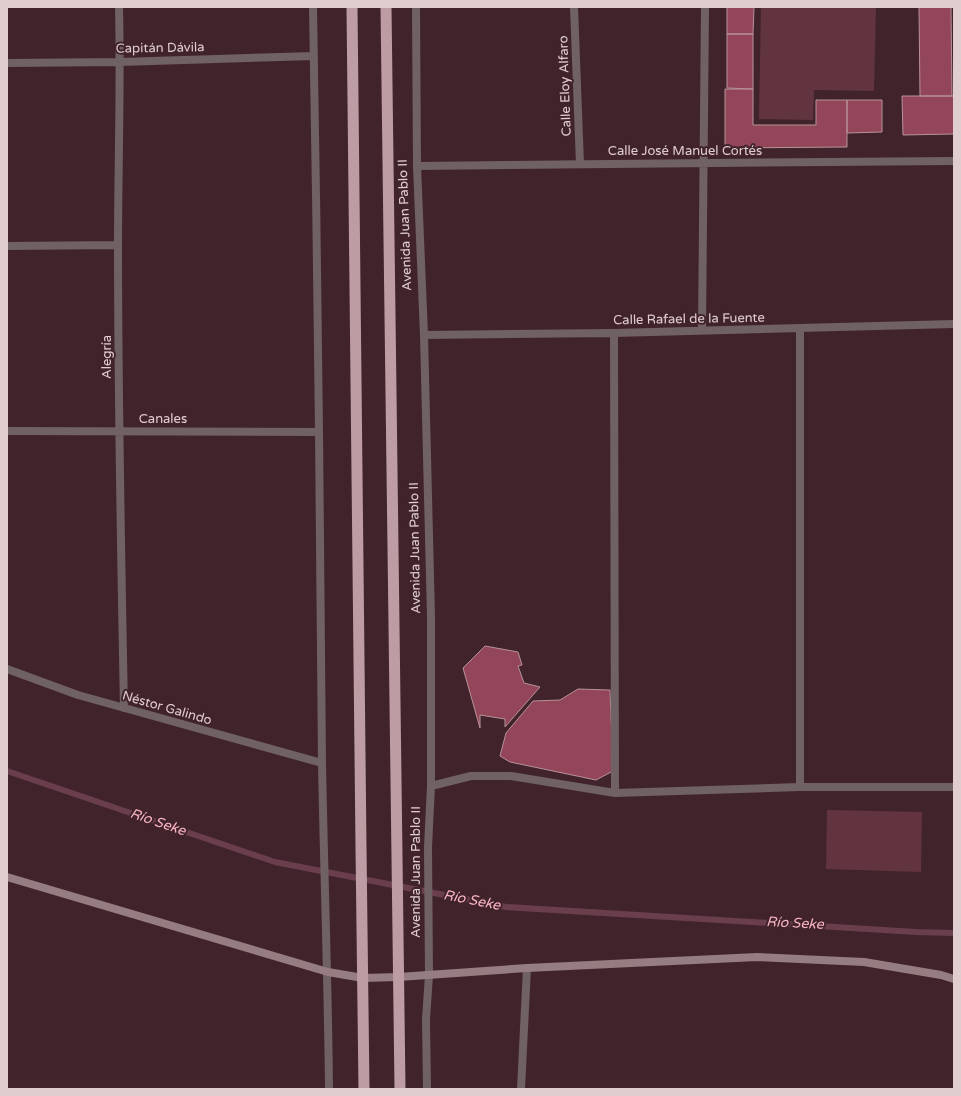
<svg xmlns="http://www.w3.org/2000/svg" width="961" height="1096" viewBox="0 0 961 1096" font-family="'Varela Round',sans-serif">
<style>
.green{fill:#62343f}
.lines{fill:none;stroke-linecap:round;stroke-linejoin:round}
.stream{stroke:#6a3e4d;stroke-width:6}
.building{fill:#93465a;stroke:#b7929a}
.minor{stroke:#706164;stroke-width:8}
.secondary{stroke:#957d82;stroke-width:8}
.trunk{stroke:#be9ca3;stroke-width:11}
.labels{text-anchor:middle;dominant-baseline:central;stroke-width:4;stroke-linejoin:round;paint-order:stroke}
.street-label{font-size:13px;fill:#e0cdd0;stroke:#41242b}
.water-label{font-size:14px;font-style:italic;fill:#f9b4c3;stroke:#41242b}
</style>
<rect width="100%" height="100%" fill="#41242b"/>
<path class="green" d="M761 7H876L874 91 814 90 813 120 759 119Z
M827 810 922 812 921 872 826 869Z"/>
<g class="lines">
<path class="stream" d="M7 771 275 862 506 907 916 932 954 933"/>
</g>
<path class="building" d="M727 7H754L753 34H727Z
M919 7H951L952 96H920Z
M727 34H753V89L727 88Z
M725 89H753V125H816V100H847V147L725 148Z
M902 96H954V134L903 135Z
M847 100H882V132L847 133Z
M485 646 518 652 522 665 518 666 524 683 540 687 505 727V719L480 715V728L463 668Z
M578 689 610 690 613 771 596 780 510 762 500 756 506 733 533 701 560 700Z"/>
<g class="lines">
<path class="minor" d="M119 7C121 87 118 167 118 246 118 400 121 554 124 708
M313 7C315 148 318 290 319 431 321 542 320 652 322 763 324 872 328 980 329 1089
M416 7 417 166 424 335 431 617V786L428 847 429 975 426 1019 427 1089
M574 7 580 164
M7 63 120 62 314 56
M417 166C596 163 775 163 954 161
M7 246 118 245
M702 330 705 7
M614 333 615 793
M424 335 614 333 954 324
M7 431 319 432
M7 669 78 695 322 763
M431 786 471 776H511L615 793 800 787H954
M800 787V329
M521 1089 527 968"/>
<path class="secondary" d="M7 877 328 972 363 978 399 977 527 968 757 957 864 962 941 975 954 979"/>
<path class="trunk" d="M352 7 361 847 364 1089
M386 7 400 1089"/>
</g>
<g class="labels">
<g class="street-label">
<text transform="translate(160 48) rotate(-1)">Capitán Dávila</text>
<text transform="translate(565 86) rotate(-92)">Calle Eloy Alfaro</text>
<text x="685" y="151">Calle José Manuel Cortés</text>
<text transform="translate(405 225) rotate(-92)">Avenida Juan Pablo II</text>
<text transform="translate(689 319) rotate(-1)">Calle Rafael de la Fuente</text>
<text transform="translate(107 357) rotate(-90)">Alegría</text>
<text x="163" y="419">Canales</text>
<text transform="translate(415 548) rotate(-91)">Avenida Juan Pablo II</text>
<text transform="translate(167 708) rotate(16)">Néstor Galindo</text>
<text transform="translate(416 872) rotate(-90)">Avenida Juan Pablo II</text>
</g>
<g class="water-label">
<text transform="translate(158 822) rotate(19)">Río Seke</text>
<text transform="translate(472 900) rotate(11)">Río Seke</text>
<text transform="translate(795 923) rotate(3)">Río Seke</text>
</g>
</g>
<rect width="961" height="1096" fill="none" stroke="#e0cdd0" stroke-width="16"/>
</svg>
